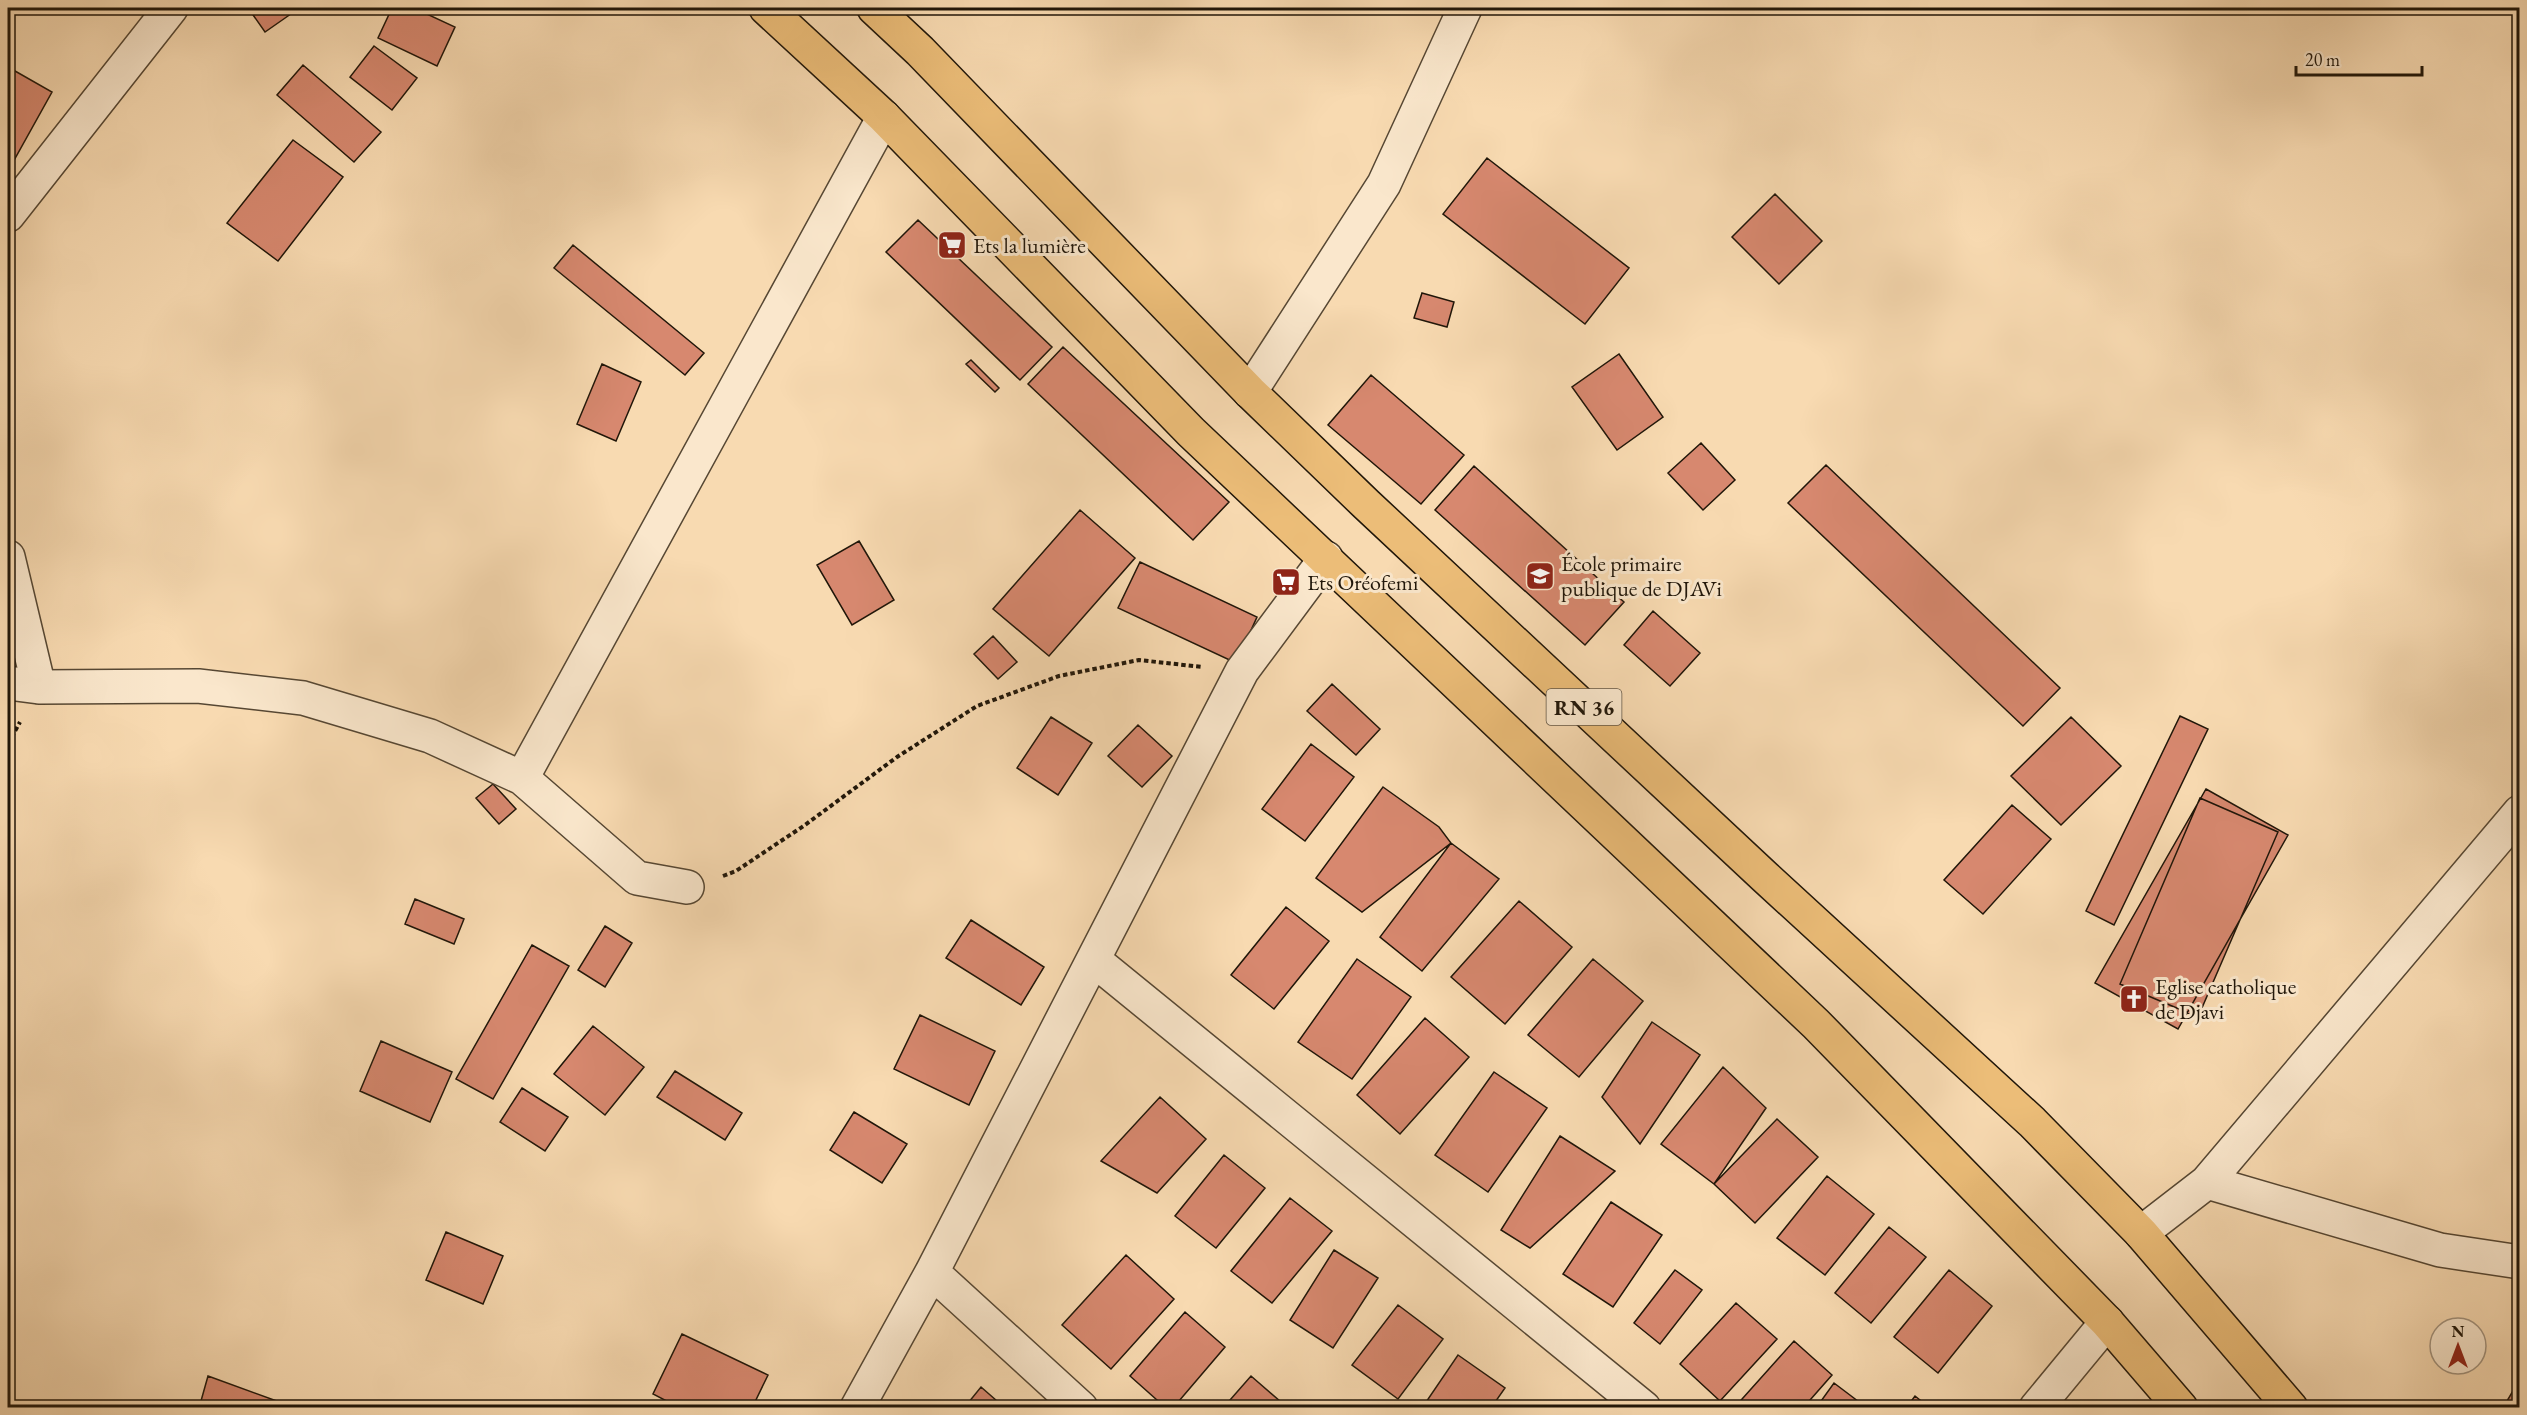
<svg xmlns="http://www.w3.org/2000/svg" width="2527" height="1415" viewBox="0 0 2527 1415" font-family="'EB Garamond',serif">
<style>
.building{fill:#d7886f;stroke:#201609;stroke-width:1.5}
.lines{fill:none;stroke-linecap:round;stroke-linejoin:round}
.minor-casing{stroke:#564733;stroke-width:36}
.major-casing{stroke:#201609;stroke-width:36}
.path{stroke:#201609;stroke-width:4;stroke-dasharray:4.5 3;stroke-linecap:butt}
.minor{stroke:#fae7cc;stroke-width:33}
.major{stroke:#ecbd78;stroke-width:33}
.labels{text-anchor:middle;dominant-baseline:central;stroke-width:6;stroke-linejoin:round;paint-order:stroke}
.shield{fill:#fae7cc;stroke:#615544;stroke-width:1.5}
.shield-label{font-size:21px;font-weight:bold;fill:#201609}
.poi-label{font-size:22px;fill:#201609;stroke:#fae7cc;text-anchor:start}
</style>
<rect width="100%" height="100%" fill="#f8dab1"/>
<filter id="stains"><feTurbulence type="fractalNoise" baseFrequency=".00333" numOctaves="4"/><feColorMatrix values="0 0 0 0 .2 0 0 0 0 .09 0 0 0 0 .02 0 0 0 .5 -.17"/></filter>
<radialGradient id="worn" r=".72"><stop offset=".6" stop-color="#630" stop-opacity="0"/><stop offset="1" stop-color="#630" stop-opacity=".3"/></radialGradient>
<path class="building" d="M258 8H297L298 9 265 32 251 12Z
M392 8H414L455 27 437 66 378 38Z
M374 46 417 78 392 110 350 77Z
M303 65 381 132 354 162 277 95Z
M8 67 52 92 8 171Z
M293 140 343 177 278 261 227 223Z
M1487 158 1629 268 1585 324 1443 214Z
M1775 194 1822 241 1779 284 1732 237Z
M918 220 1052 347 1020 380 886 252Z
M573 245 704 353 685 375 554 268Z
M1422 293 1454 302 1447 327 1414 318Z
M1063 347 1229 502 1193 540 1028 384Z
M1619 354 1663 417 1617 450 1572 387Z
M971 360 999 388 995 392 966 364Z
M602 364 641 382 616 441 577 424Z
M1371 375 1464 455 1421 504 1328 425Z
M1701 443 1735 480 1703 510 1668 473Z
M1826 465 2060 688 2023 726 1788 503Z
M1474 466 1624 602 1585 645 1435 510Z
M1080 510 1135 558 1049 656 993 609Z
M859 541 894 600 852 625 817 565Z
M1140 562 1257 617 1236 663 1118 608Z
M1653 611 1700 653 1670 686 1624 645Z
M993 636 1017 662 998 679 974 654Z
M1332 684 1380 729 1356 755 1307 711Z
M2180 716 2208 729 2114 925 2086 911Z
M1051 717 1092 743 1058 795 1017 768Z
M2071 717 2121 766 2061 825 2011 776Z
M1138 725 1172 756 1142 787 1108 756Z
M1311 744 1354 777 1305 841 1262 809Z
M493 784 516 809 499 824 476 798Z
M1383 787 1439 827 1451 843 1362 912 1316 878Z
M2206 789 2288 835 2178 1029 2095 983Z
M2200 798 2278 832 2198 1017 2120 984Z
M2012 805 2051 839 1983 914 1944 880Z
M1451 843 1499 879 1422 971 1380 937Z
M415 899 464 919 454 944 405 924Z
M1519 901 1572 947 1505 1024 1451 977Z
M1286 907 1329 941 1274 1009 1231 975Z
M971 920 1044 967 1021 1005 946 958Z
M605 926 632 943 605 987 578 970Z
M532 945 569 966 493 1099 456 1079Z
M1357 959 1411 997 1352 1079 1298 1042Z
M1593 959 1643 1001 1579 1077 1528 1035Z
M920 1015 995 1051 969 1105 894 1069Z
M1425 1018 1469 1057 1400 1134 1357 1095Z
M1652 1022 1700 1055 1640 1144 1602 1097Z
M593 1026 644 1067 605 1115 554 1074Z
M381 1041 452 1072 430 1122 360 1091Z
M1723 1067 1766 1108 1714 1184 1661 1144Z
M675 1071 742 1113 725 1140 657 1097Z
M1494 1072 1547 1108 1488 1192 1435 1155Z
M522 1088 568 1117 545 1151 500 1122Z
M1160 1097 1206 1139 1157 1193 1101 1161Z
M854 1112 907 1144 882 1183 830 1150Z
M1777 1119 1818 1157 1755 1223 1714 1184Z
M1560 1136 1615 1171 1530 1248 1501 1230Z
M1224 1155 1265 1188 1216 1248 1175 1216Z
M1827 1176 1874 1214 1825 1275 1777 1238Z
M1290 1198 1332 1231 1272 1303 1231 1271Z
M1611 1202 1662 1235 1613 1307 1563 1274Z
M1889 1227 1926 1257 1871 1323 1835 1293Z
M446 1232 503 1256 483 1304 426 1280Z
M1334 1250 1378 1278 1333 1348 1290 1320Z
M1126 1255 1174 1299 1111 1369 1062 1325Z
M1675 1270 1702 1290 1660 1344 1634 1323Z
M1949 1270 1992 1306 1938 1373 1894 1337Z
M1736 1303 1777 1339 1720 1401 1680 1364Z
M1398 1305 1443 1339 1398 1399 1352 1365Z
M1185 1312 1225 1347 1173 1408H1166L1130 1376Z
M682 1334 768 1375 752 1408H680L653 1394Z
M1794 1341 1832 1375 1803 1408H1734Z
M1458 1355 1505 1388 1491 1408H1422Z
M208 1376 296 1408H199Z
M1251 1376 1288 1408H1223Z
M2520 1379V1407L2507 1401Z
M1834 1383 1867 1408H1816Z
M981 1387 1005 1408H964Z
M1915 1396 1930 1408H1906Z"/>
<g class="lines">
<g class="minor-casing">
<path id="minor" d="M8 215 171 8
M1250 392 1384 184 1465 8
M8 557 39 687 8 683
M39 687 198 686 303 698 430 736 522 778 637 878 687 887
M522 778 884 117
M1094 960 1644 1408
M2207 1182 2440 1250 2520 1262
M2141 1233 2207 1182 2520 812
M932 1272 1081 1408
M857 1408 932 1272 1242 671 1326 558
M2036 1408 2107 1322"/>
</g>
<g class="major-casing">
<path id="major" d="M766 8 884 117 1191 432 1816 1024 2107 1322 2181 1408
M874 8 920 51 1250 392 1366 504 1765 877 2032 1122 2141 1233 2291 1408"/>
</g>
<path class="path" d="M8 744 20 722
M723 876 736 871 805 825 897 757 977 706 1059 676 1139 660 1202 667
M8 1403 14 1408"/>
<use href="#minor" class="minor"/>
<use href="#major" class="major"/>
</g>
<defs>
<g id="supermarket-square" transform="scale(1.5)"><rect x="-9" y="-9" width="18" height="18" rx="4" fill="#8f2418" stroke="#fae7cc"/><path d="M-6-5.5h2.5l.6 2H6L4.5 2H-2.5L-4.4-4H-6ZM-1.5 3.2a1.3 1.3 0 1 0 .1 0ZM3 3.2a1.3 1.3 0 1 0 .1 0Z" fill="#fff"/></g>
<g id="school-square" transform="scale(1.5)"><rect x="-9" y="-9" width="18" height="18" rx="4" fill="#8f2418" stroke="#fae7cc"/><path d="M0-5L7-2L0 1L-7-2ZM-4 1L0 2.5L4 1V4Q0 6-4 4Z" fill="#fff"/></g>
<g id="church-square" transform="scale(1.5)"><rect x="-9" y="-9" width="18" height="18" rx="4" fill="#8f2418" stroke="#fae7cc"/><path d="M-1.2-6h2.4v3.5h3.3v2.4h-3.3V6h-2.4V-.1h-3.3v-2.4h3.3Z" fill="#fff"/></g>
</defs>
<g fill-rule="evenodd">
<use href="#supermarket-square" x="952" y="245"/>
<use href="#school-square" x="1540" y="576"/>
<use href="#supermarket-square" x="1286" y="582"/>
<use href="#church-square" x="2134" y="999"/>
</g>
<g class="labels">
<rect class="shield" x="1546.5" y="689" width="75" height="36" rx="4.5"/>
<g class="shield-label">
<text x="1584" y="707">RN 36</text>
</g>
<g class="poi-label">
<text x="973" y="245">Ets la lumière</text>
<text x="1561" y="563">École primaire<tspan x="1561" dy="25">publique de DJAVi</tspan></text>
<text x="1307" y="582">Ets Oréofemi</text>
<text x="2155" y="986">Eglise catholique<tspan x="2155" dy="25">de Djavi</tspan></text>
</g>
</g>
<rect width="2527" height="1415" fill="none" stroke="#f8dab1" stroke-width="30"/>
<rect x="9" y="9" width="2509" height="1397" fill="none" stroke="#201609" stroke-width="3"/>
<rect x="15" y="15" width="2497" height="1385" fill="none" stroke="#201609" stroke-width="1.5"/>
<g transform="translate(2458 1346)"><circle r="28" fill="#fae7cc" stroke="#a3937e" stroke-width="1.5"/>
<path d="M0-4.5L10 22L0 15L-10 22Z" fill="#8f2418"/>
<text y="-9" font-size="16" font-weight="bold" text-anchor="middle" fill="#201609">N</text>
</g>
<path d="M2296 66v9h126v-9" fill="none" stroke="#201609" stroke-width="3"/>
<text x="2305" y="66" font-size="18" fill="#201609" stroke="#fae7cc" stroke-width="4.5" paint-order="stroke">20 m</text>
<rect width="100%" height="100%" filter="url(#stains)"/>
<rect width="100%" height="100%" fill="url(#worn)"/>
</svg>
